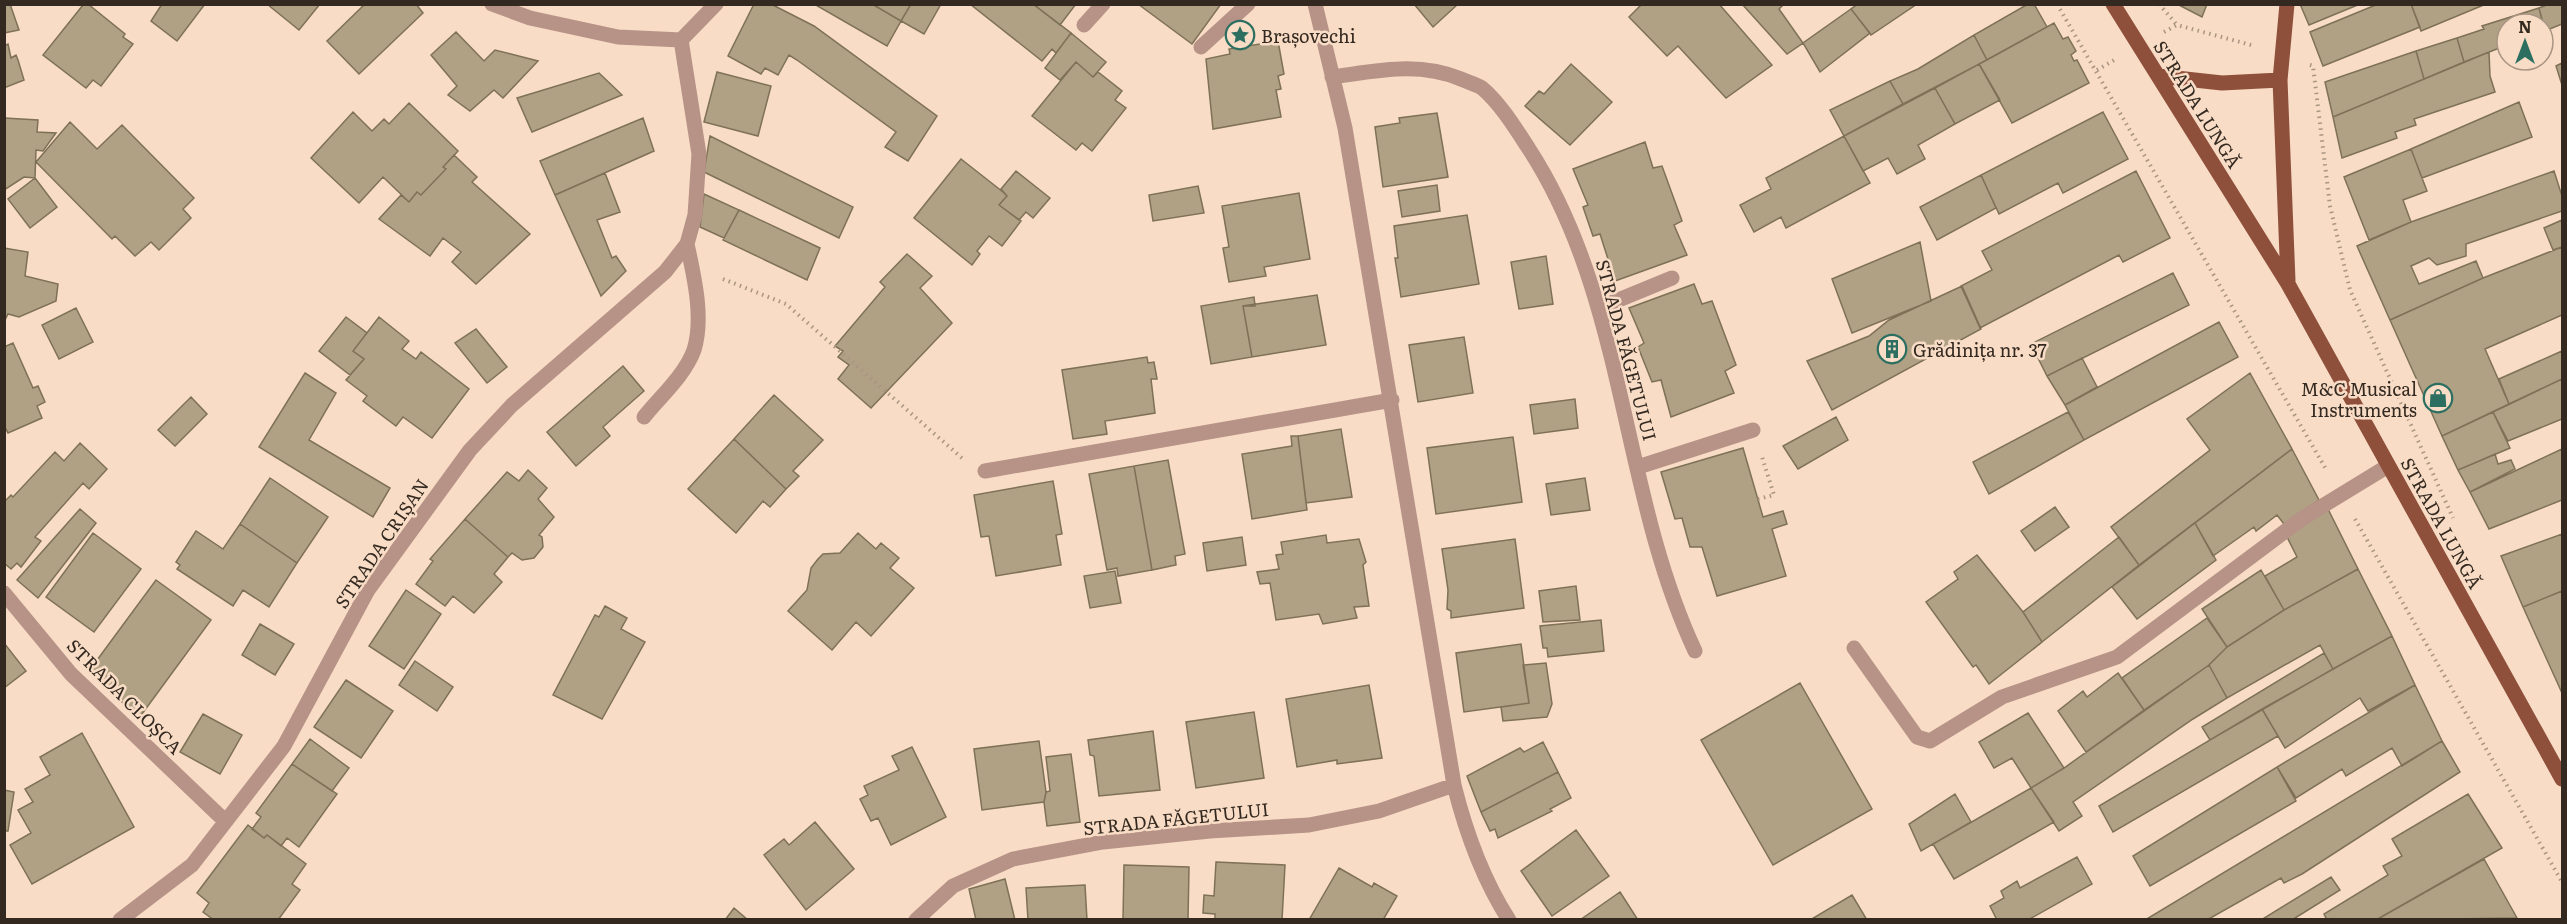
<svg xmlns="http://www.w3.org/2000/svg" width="2567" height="924" viewBox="0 0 2567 924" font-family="Literata,serif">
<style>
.building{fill:#b0a185;stroke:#7e7155;stroke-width:1.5}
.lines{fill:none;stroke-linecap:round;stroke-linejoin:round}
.path{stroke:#aa9583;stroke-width:4;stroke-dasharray:1.5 4.5;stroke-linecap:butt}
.minor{stroke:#b79287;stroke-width:15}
.major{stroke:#8e4f3b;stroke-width:15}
.labels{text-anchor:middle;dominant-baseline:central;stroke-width:5;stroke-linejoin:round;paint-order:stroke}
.poi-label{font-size:18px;fill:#332920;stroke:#f8dcc5;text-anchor:start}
.street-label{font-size:18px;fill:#332920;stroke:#f8dcc5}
</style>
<rect width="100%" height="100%" fill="#f8dcc5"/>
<path class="building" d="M4 4H10L19 30 4 33Z
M88 4 125 34 123 37 133 44 101 86 93 80 86 88 43 55 83 5Z
M162 4H205L177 41 151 21Z
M267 4H320L299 30Z
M365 4H416L423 13 359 74 327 41Z
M754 4H771L814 26 937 116 908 161 885 147 896 132 797 60 789 55 778 75 765 68 761 74 728 56Z
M814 4H872L901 21 887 46Z
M872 4H911L901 21Z
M911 4H941L924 34 901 21Z
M970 4H1033L1071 33 1056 53 1052 49 1042 61Z
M1033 4H1076L1060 25Z
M1138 4H1221L1192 44Z
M1414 4H1458L1433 27Z
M1719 4 1772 65 1726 98 1678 46 1667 56 1629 17 1642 4Z
M1742 4H1784L1779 9 1803 43 1787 54Z
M1858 4H1917L1871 35 1851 9Z
M2028 4H2034L2047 27 1987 60 1974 35Z
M2177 4H2207L2202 17Z
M2300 4H2360L2309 25Z
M2378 4H2411L2420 27 2323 66 2310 32Z
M2411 4H2486L2421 31Z
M2549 4H2562V24L2545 31 2539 8Z
M2539 8 2543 24H2507V45L2464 62 2457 38 2484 29 2482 26Z
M1851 9 1870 33 1820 72 1803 43Z
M2054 23 2063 39 2068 37 2076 51 2071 55 2074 61 2077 60 2089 83 2012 123 1979 64Z
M456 32 484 61 495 50 538 61 503 98 494 90 470 111 448 95 457 86 431 55Z
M1071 33 1106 62 1093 77 1076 62 1060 80 1045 68Z
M1974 35 1987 60 1903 104 1890 81 1918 69Z
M2457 38 2464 62 2424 79 2416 51Z
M1278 41 1284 74 1278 76 1281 89 1276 90 1281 117 1213 129 1206 59 1230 54 1229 49Z
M8 44 11 58 16 55 18 60 24 80 4 88V46Z
M2416 51 2424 79 2333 117 2325 82Z
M2489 52 2490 76 2495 92 2414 119 2416 125 2395 132 2397 138 2342 158 2333 117Z
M1076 62 1093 77 1098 72 1122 91 1115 100 1126 108 1092 151 1082 143 1076 150 1032 116Z
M2562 63V85L2556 66Z
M1571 64 1612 102 1570 145 1525 106 1539 91 1544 94Z
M1979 64 2000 100 1955 124 1935 88Z
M717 72 771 86 758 136 704 122Z
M599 73 622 95 532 132 517 98Z
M1890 81 1903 104 1844 136 1830 110Z
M1935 88 1955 124 1918 145 1925 159 1897 174 1888 158 1863 171 1844 136Z
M2519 102 2532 137 2422 178 2411 149Z
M409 103 458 151 443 167 446 169 421 195 417 192 409 202 383 177 359 203 311 158 353 112 372 131 384 119 389 124Z
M2103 112 2128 159 2063 193 2058 183 1999 214 1981 175Z
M1437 113 1448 177 1383 187 1375 127 1400 123 1399 118Z
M4 118 38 120 37 132 56 133 43 151 36 150 35 178 24 177 4 190Z
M643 118 654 151 555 195 540 161Z
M70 122 97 149 122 125 194 198 183 209 191 218 159 250 151 242 135 256 115 236 112 239 36 162Z
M710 136 853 207 839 238 704 172Z
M1844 136 1870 183 1786 228 1781 217 1754 232 1740 205 1771 189 1766 178Z
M1645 142 1653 168 1662 166 1682 221 1674 225 1687 255 1615 281 1600 234 1593 236 1583 207 1588 205 1573 169Z
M2411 149 2427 191 2403 200 2411 222 2369 240 2344 177Z
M454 155 477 177 472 182 530 234 476 284 452 262 461 252 443 238 430 256 379 219 401 195 409 202 417 192 421 195 446 169 443 167Z
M961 159 1003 192 1007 196 999 205 1021 221 1002 246 989 236 977 251 980 254 972 265 914 218Z
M1016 171 1050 198 1033 218 1026 212 1019 220 999 205 1007 196 1001 189Z
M2136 171 2170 238 2123 262 2119 255 1980 328 1961 286 1992 270 1982 251Z
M2554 171 2562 196V211L2466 244V256L2437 265 2429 258 2411 266 2419 284 2476 261 2483 278 2390 320 2357 246 2411 222Z
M605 173 620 212 597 220 612 258 616 256 626 271 601 296 555 195Z
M1981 175 1996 208 1937 240 1920 207Z
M35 178 57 207 30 228 8 199Z
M1437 185 1440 211 1402 217 1398 191Z
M1198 186 1204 213 1153 221 1149 195Z
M1299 193 1310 259 1264 267 1266 276 1229 282 1223 248 1229 247 1222 206Z
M704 194 739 210 724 238 700 227Z
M739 210 820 248 807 280 723 240Z
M1467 215 1479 284 1401 297 1395 258H1398L1394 226Z
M2562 220V247L2553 250 2544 228Z
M1920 242 1931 301 1852 333 1832 279Z
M2562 247V315L2485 349 2509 404 2442 436 2390 320 2483 278Z
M4 248 28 252 25 276 58 284 56 301 19 317 8 314 4 322Z
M907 254 932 276 920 288 952 323 871 408 838 379 849 365 838 357 843 351 835 346 885 287 880 282Z
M1546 256 1553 304 1519 309 1511 262Z
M2173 273 2189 305 2047 376 2031 344Z
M1694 284 1702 304 1712 301 1736 365 1725 371 1734 393 1671 417 1661 380 1652 382 1638 347 1644 343 1629 308Z
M1962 286 1981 329 1832 410 1807 361 1869 336 1889 320Z
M1317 295 1326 345 1252 357 1243 306Z
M1254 297 1255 306H1243L1252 357 1211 364 1201 306Z
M76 308 93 342 59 359 42 325Z
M346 317 367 333 353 351 364 359 350 375 319 351Z
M379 317 409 341 402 349 416 359 421 352 469 389 432 438 403 417 396 426 363 401 367 396 346 380 364 359 353 351Z
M2219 322 2238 357 2084 440 2065 405Z
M476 329 507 367 487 383 455 343Z
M1464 337 1473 393 1418 402 1409 345Z
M13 343 33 388 38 386 45 402 37 406 42 418 8 433 4 425V347Z
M2562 351V379L2509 404 2499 379Z
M1147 357 1148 363 1154 362 1157 379H1151L1155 413 1105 421 1107 434 1073 439 1062 370Z
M2082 358 2097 387 2065 405 2047 376Z
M623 366 644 391 603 427 610 436 576 466 547 432Z
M305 373 336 393 309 440 390 488 373 517 259 447Z
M2250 373 2292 449 2139 565 2111 527 2210 450 2187 419Z
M2562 379V419L2508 441 2493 412Z
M774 395 823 440 793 471 799 476 786 489 734 439Z
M191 397 207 414 175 446 158 430Z
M1575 399 1578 428 1534 434 1530 405Z
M2068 412 2084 440 1989 494 1973 462Z
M2493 412 2510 448 2458 470 2442 436Z
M1836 417 1848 440 1798 469 1783 446Z
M1341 429 1352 497 1306 503 1298 436Z
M1291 436H1298L1307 510 1252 519 1242 454 1292 446Z
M1513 437 1522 502 1436 514 1427 448Z
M734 439 786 489 770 507 763 501 736 533 688 489Z
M80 443 107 469 89 489 83 483 35 537 41 541 21 567 17 563 11 569 4 563V502L11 495 13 497 55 452 64 461Z
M1743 448 1763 517 1783 511 1787 524 1772 529 1786 576 1717 596 1702 547H1690L1682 518 1675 519 1661 472Z
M2292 449 2319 500 2284 524 2277 515 2256 531 2254 527 2213 556 2195 523Z
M2562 449V500L2489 529 2470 492Z
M2495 454 2498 464 2511 460 2515 469 2470 492 2458 470Z
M1168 460 1185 554 1175 556 1176 565 1152 570 1134 466Z
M1134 466 1152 570 1118 576 1117 568 1107 570 1089 474Z
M528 470 547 488 538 499 554 517 539 535 542 537 543 547 534 558 522 560 512 553 508 557 465 519 507 472 519 481Z
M270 478 328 517 297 563 240 524Z
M1585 478 1590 510 1551 515 1546 484Z
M1053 481 1062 534 1056 535 1061 565 996 576 989 536 981 537 974 495Z
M2055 507 2069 527 2035 551 2021 531Z
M80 509 96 523 38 598 17 580Z
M2328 509 2358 569 2284 610 2265 576 2297 557 2285 533Z
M465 519 508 557 494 574 502 582 474 613 453 596 445 606 416 584 433 561 430 559Z
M2195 523 2216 560 2137 619 2112 587Z
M240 524 297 563 269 607 243 590 233 606 177 569 180 565 176 562 196 531 223 549Z
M93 533 141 569 94 632 46 597Z
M858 533 876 549 881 543 899 558 890 568 914 588 871 636 856 622 832 650 788 611 807 590 811 568 818 559 823 554 840 553Z
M2562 534V591L2523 607 2501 556Z
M1326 535 1327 543 1359 539 1366 562 1363 565 1369 606 1354 607 1357 618 1323 624 1319 614 1276 620 1270 583 1260 584 1257 572 1279 569 1276 555 1283 554 1281 542Z
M1242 537 1246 565 1207 571 1203 543Z
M2119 537 2139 565 2042 642 2023 612Z
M1515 539 1524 608 1451 618V611L1447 609 1448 590 1442 549Z
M1977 555 2023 612 2042 642 1989 684 1976 665 1973 667 1926 602 1958 579 1954 572Z
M2358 569 2392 636 2333 669 2320 645 2227 698 2209 665 2227 647 2284 610Z
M2261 570 2284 610 2227 647 2202 609Z
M1115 571 1121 603 1090 608 1084 576Z
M156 580 211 620 139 718 89 671Z
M1576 586 1580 620 1543 622 1539 591Z
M406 590 441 614 404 669 369 646Z
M2562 591V693L2523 607Z
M605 606 627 618 621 629 645 642 602 719 553 695 595 615 599 617Z
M2207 618 2227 647 2209 665 2144 710 2122 678Z
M1601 620 1604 651 1548 657 1547 648H1543L1540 626Z
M260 624 294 644 275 675 242 655Z
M2392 636 2415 685 2368 711 2360 698 2285 748 2262 709Z
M4 643 26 671 4 688Z
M1521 644 1529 703 1464 712 1456 653Z
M2324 653 2333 669 2210 740 2202 727Z
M415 661 453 687 437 711 399 685Z
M1546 663 1552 704 1547 717 1503 721 1501 707 1529 703 1523 665Z
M2209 665 2227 698 2193 719 2073 802 2082 816 2059 831 2031 788 2064 768Z
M2118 673 2144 710 2086 752 2058 711 2083 691 2087 697Z
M346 680 393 711 361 758 314 727Z
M1800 683 1872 809 1773 865 1701 740Z
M1369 685 1382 758 1337 764V760L1297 767 1286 699Z
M2415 685 2442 741 2402 766 2392 748 2346 776 2342 769 2296 798 2277 767Z
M2262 709 2278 736 2113 832 2099 806Z
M1254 712 1264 778 1196 788 1186 722Z
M2028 713 2064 768 2031 788 2012 758 1994 768 1979 742Z
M203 714 242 735 220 774 180 752Z
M1153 731 1160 790 1099 796 1094 756 1090 755 1088 740Z
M82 733 134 827 32 884 10 845 31 833 18 810 33 802 25 789 50 775 40 757Z
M310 739 349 768 332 791 292 764Z
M1039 741 1046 792 1044 802 982 810 974 749Z
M2442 741 2460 772 2302 874 2284 883 2281 878 2207 920H2145Z
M1543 742 1558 772 1481 812 1467 776 1520 748 1524 752Z
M912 747 946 817 891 845 878 818 871 821 860 799 868 795 864 786 899 770 892 756Z
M1071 754 1080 822 1047 826 1044 802 1046 792 1050 791 1046 757Z
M292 764 337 794 299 847 287 838 281 846 267 835 264 838 252 829 261 817 256 813Z
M2277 767 2296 801 2150 886 2133 856Z
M1558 772 1571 798 1550 809 1552 811 1498 838 1495 829 1490 831 1481 812Z
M2031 788 2054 822 1954 879 1933 844Z
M4 790 14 792 8 831H4Z
M1955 794 1971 822 1921 851 1909 824Z
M2468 794 2502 848 2376 920H2327L2324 914 2388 875 2383 866 2402 856 2392 839Z
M815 822 854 869 806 910 764 855 784 839 789 845Z
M248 825 264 838 267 835 306 864 292 884 300 890 278 920H214L203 912 209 903 197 893Z
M1576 830 1609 876 1552 916 1521 871Z
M2077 857 2092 884 2028 920H1997L1990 906 2004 898 2001 891 2017 881 2020 888Z
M2484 859 2517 918 2376 920Z
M1216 862 1285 865 1282 920H1215V914L1203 913 1204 895 1214 896Z
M1124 865 1189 867 1188 920H1123Z
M1339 868 1372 887 1374 883 1397 896 1383 920H1309Z
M2331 877 2340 890 2292 920H2261Z
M1005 879 1015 920H976L969 889Z
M1085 885 1087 920H1028L1026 888Z
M1620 892 1638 920H1580Z
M1852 895 1867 920H1810Z
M734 908 748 920H725Z"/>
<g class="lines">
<path class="path" d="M2057 4 2327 471
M2159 4 2177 25
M2164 32 2177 25 2255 46
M2310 65 2313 66 2330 206 2350 290 2453 518
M2097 70 2116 59
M723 279 786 304 962 458
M1758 499 1774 495 1762 457
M2355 519 2562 882"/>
<path class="minor" d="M492 4 530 18 618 37 681 40
M1315 4 1345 128 1454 785C1466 833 1482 878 1509 920
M1084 25 1103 4
M681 40 716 4
M1201 47 1248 4
M1332 77C1377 71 1418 61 1461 79 1467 82 1476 84 1482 88 1500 103 1516 129 1529 149 1627 300 1620 491 1695 651
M1599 308 1672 278
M644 417C660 397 685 375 694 350 704 318 694 276 687 244
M1638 467 1753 430
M985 471 1392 400
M4 593 71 674 225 821
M1854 648 1917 737 1930 741 2002 697 2117 657 2303 518 2388 466
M120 920 192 865 284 746 368 590 470 450 512 405 665 272 687 244 695 215 699 154 681 40
M916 920 953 886 1013 859 1103 842 1210 831 1309 825 1379 811 1454 785"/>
<path class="major" d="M2113 4 2288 284 2562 779
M2287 4 2280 80 2288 281
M2158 76 2222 83 2280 80"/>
</g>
<defs>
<g id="sight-ring" transform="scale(1.5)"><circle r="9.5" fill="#f8dcc5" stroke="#2c6f61" stroke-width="1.5"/><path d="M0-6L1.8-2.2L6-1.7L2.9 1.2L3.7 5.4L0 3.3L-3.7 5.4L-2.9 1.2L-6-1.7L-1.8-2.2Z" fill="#2c6f61"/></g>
<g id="building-ring" transform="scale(1.5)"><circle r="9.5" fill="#f8dcc5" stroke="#2c6f61" stroke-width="1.5"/><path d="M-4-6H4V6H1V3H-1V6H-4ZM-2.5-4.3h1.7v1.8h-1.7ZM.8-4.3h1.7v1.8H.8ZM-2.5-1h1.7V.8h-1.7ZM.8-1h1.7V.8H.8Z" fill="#2c6f61"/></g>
<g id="shop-ring" transform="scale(1.5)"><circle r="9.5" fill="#f8dcc5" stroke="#2c6f61" stroke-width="1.5"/><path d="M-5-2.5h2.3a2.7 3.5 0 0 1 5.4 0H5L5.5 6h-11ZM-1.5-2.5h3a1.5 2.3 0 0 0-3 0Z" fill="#2c6f61"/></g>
</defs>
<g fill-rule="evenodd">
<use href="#sight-ring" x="1240" y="35"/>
<use href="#building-ring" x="1892" y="349"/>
<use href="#shop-ring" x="2438" y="398"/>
</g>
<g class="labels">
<g class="poi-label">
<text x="1261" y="35">Brașovechi</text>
<text x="1913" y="349">Grădinița nr. 37</text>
<text x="2417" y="388" text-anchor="end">M&amp;C Musical<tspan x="2417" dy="21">Instruments</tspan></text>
</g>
<g class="street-label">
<text transform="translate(2198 104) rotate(58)">STRADA LUNGĂ</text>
<text transform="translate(1627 350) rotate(75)">STRADA FĂGETULUI</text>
<text transform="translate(2442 523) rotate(61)">STRADA LUNGĂ</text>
<text transform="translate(381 543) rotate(-56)">STRADA CRIȘAN</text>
<text transform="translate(125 696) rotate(45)">STRADA CLOȘCA</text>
<text transform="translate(1176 818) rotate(-6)">STRADA FĂGETULUI</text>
</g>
</g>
<rect width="2567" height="924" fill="none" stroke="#332920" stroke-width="12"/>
<g transform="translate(2525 42)"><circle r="28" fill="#f8dcc5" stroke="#a99483" stroke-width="1.5"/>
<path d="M0-4.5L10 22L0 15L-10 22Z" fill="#2c6f61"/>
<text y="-9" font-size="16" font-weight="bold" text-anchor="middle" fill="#332920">N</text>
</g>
</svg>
